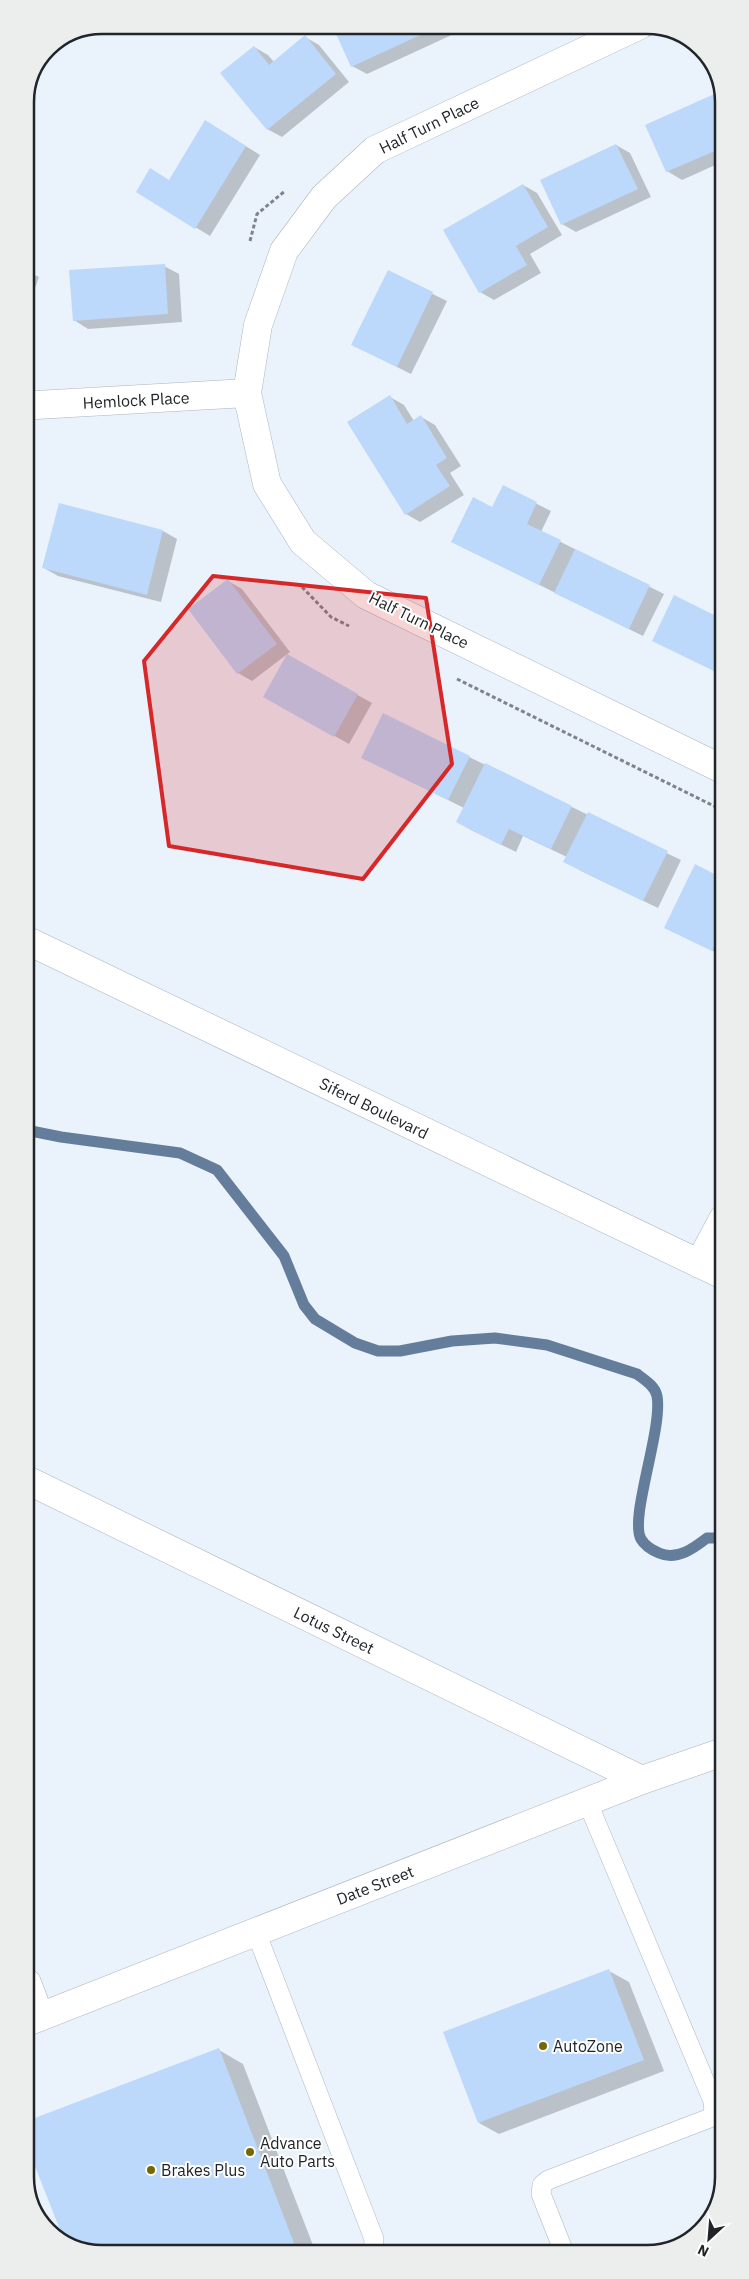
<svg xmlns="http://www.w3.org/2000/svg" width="749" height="2279" viewBox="0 0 749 2279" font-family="'IBM Plex Sans',sans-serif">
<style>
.shadow{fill:#0003}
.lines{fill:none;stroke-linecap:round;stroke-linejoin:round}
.stream{stroke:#647d9a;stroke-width:11}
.building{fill:#bcd8fb}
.service-casing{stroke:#acb4be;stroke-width:20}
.minor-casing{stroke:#acb4be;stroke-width:29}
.path{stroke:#7f848b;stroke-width:3;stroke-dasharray:4 2.5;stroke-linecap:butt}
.service{stroke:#fff;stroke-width:19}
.minor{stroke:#fff;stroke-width:28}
.marked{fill:#d62828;fill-opacity:0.2;stroke:#d62828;stroke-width:4;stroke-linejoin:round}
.poi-dot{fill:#766800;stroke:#fefefe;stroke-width:2}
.labels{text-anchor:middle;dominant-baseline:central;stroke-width:4;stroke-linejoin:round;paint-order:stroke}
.street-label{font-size:16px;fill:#212428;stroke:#fefefe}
.poi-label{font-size:16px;fill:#212428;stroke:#fefefe;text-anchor:start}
.rim{fill:none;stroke:#212428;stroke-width:2.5}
</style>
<rect width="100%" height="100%" fill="#eaf2fc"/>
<path class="shadow" d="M333 25H453L456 33 367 74 352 66Z
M305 37 319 45 349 82 282 137 267 129 254 47 268 55 274 62Z
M721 92 722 162 682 180 667 171 647 125Z
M220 130 260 155 210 236 137 192 170 181Z
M616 145 630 153 651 197 576 232 562 224Z
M523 185 537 193 562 235 530 254 541 273 494 300 480 292Z
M164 266 179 274 182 322 88 329 74 320Z
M25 270 39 277 25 316Z
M388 272 447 301 411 374 353 345Z
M390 397 404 405 414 421 421 417 435 425 461 466 450 473 464 495 420 522 406 514Z
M503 487 551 511 541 532 664 594 643 636 452 542 493 508Z
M163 531 177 539 161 602 58 576 44 568Z
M228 581 242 589 290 652 252 681 238 673 190 609Z
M287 656 372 703 349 744 265 697Z
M469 757 681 860 658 908 579 870 567 857 523 836 516 852 471 830 457 822 464 808 376 764Z
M695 866 722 879 723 956 665 927Z
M609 1971 629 1982 664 2071 499 2134 479 2123Z
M219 2050 243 2064 316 2253 97 2254 65 2241 27 2142Z"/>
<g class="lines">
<path class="stream" d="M26 1130 61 1137 180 1153 217 1170 284 1256 304 1305 315 1319 355 1343 378 1351H400L452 1341 495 1338 547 1345 637 1374C645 1380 655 1386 657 1396 663 1429 629 1518 641 1539 645 1546 652 1550 659 1553 677 1561 694 1548 707 1538H723"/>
</g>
<path class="building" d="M332 25H442L351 67Z
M305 35 336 74 267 130 220 73 254 46 269 65Z
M721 91 722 148 666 172 645 125Z
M205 120 246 146 195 229 136 192 150 168 169 180Z
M616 144 638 189 561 225 540 180Z
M523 184 548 227 516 246 527 265 479 293 443 230Z
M165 264 168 314 73 321 69 270Z
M388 270 433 292 397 367 351 345Z
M390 395 407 424 421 415 447 458 436 465 450 486 405 515 347 422Z
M503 485 537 502 527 524 561 540 539 585 451 542 473 497 492 507Z
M59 503 163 530 147 595 42 568Z
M575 549 650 585 629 629 554 593Z
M228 579 277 644 237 674 188 609Z
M674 595 722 619V675L652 641Z
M287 654 358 694 334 737 263 697Z
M383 713 470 756 448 800 361 758Z
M485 763 572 806 551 849 509 829 501 845 456 822Z
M588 812 668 851 643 901 563 862Z
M695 864 722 878V929L712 951 664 928Z
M609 1969 644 2060 478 2123 443 2032Z
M219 2048 294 2243 268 2253 97 2254 64 2240 27 2146V2121Z"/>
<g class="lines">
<g class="service-casing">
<path id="service" d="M256 1932 374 2239 373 2253
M564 2252 541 2194 542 2185 548 2180 710 2118 714 2111 713 2101 587 1801"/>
</g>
<g class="minor-casing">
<path id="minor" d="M640 25 375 150 324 197 284 251 258 325 247 393 267 484 303 542 366 595 722 769
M26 403 36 405 247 393
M26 940 723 1275
M699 1264 723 1219
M27 1480 642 1780
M27 1983 40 2017
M27 2022 642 1780 723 1752"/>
</g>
<path class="path" d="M250 241 257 214 285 191
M302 587 331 617 349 626
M457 679 722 810"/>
<use href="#service" class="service"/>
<use href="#minor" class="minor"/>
</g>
<path class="marked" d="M213 576 426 598 452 764 363 879 169 846 144 661Z"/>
<g class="poi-dot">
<circle cx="543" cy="2046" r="5"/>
<circle cx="250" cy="2152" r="5"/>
<circle cx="151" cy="2170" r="5"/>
</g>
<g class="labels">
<g class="street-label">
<text transform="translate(429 125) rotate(-26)">Half Turn Place</text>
<text transform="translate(136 400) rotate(-3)">Hemlock Place</text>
<text transform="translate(419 620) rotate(26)">Half Turn Place</text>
<text transform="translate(374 1108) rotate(26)">Siferd Boulevard</text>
<text transform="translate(334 1630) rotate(26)">Lotus Street</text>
<text transform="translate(375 1885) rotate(-21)">Date Street</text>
</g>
<g class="poi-label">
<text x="553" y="2046">AutoZone</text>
<text x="260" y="2143">Advance<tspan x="260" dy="18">Auto Parts</tspan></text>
<text x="161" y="2170">Brakes Plus</text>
</g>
</g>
<path d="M0 0H749V2279H0ZM102 34H647A68 68 0 0 1 715 102V2177A68 68 0 0 1 647 2245H102A68 68 0 0 1 34 2177V102A68 68 0 0 1 102 34Z" fill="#eceded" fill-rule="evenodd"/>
<path class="rim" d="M102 34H647A68 68 0 0 1 715 102V2177A68 68 0 0 1 647 2245H102A68 68 0 0 1 34 2177V102A68 68 0 0 1 102 34Z"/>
<g transform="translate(709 2239) rotate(206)" stroke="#fefefe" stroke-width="4" paint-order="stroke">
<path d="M0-4L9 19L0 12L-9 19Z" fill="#212428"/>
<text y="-8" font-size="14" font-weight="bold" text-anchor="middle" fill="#212428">N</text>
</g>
</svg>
